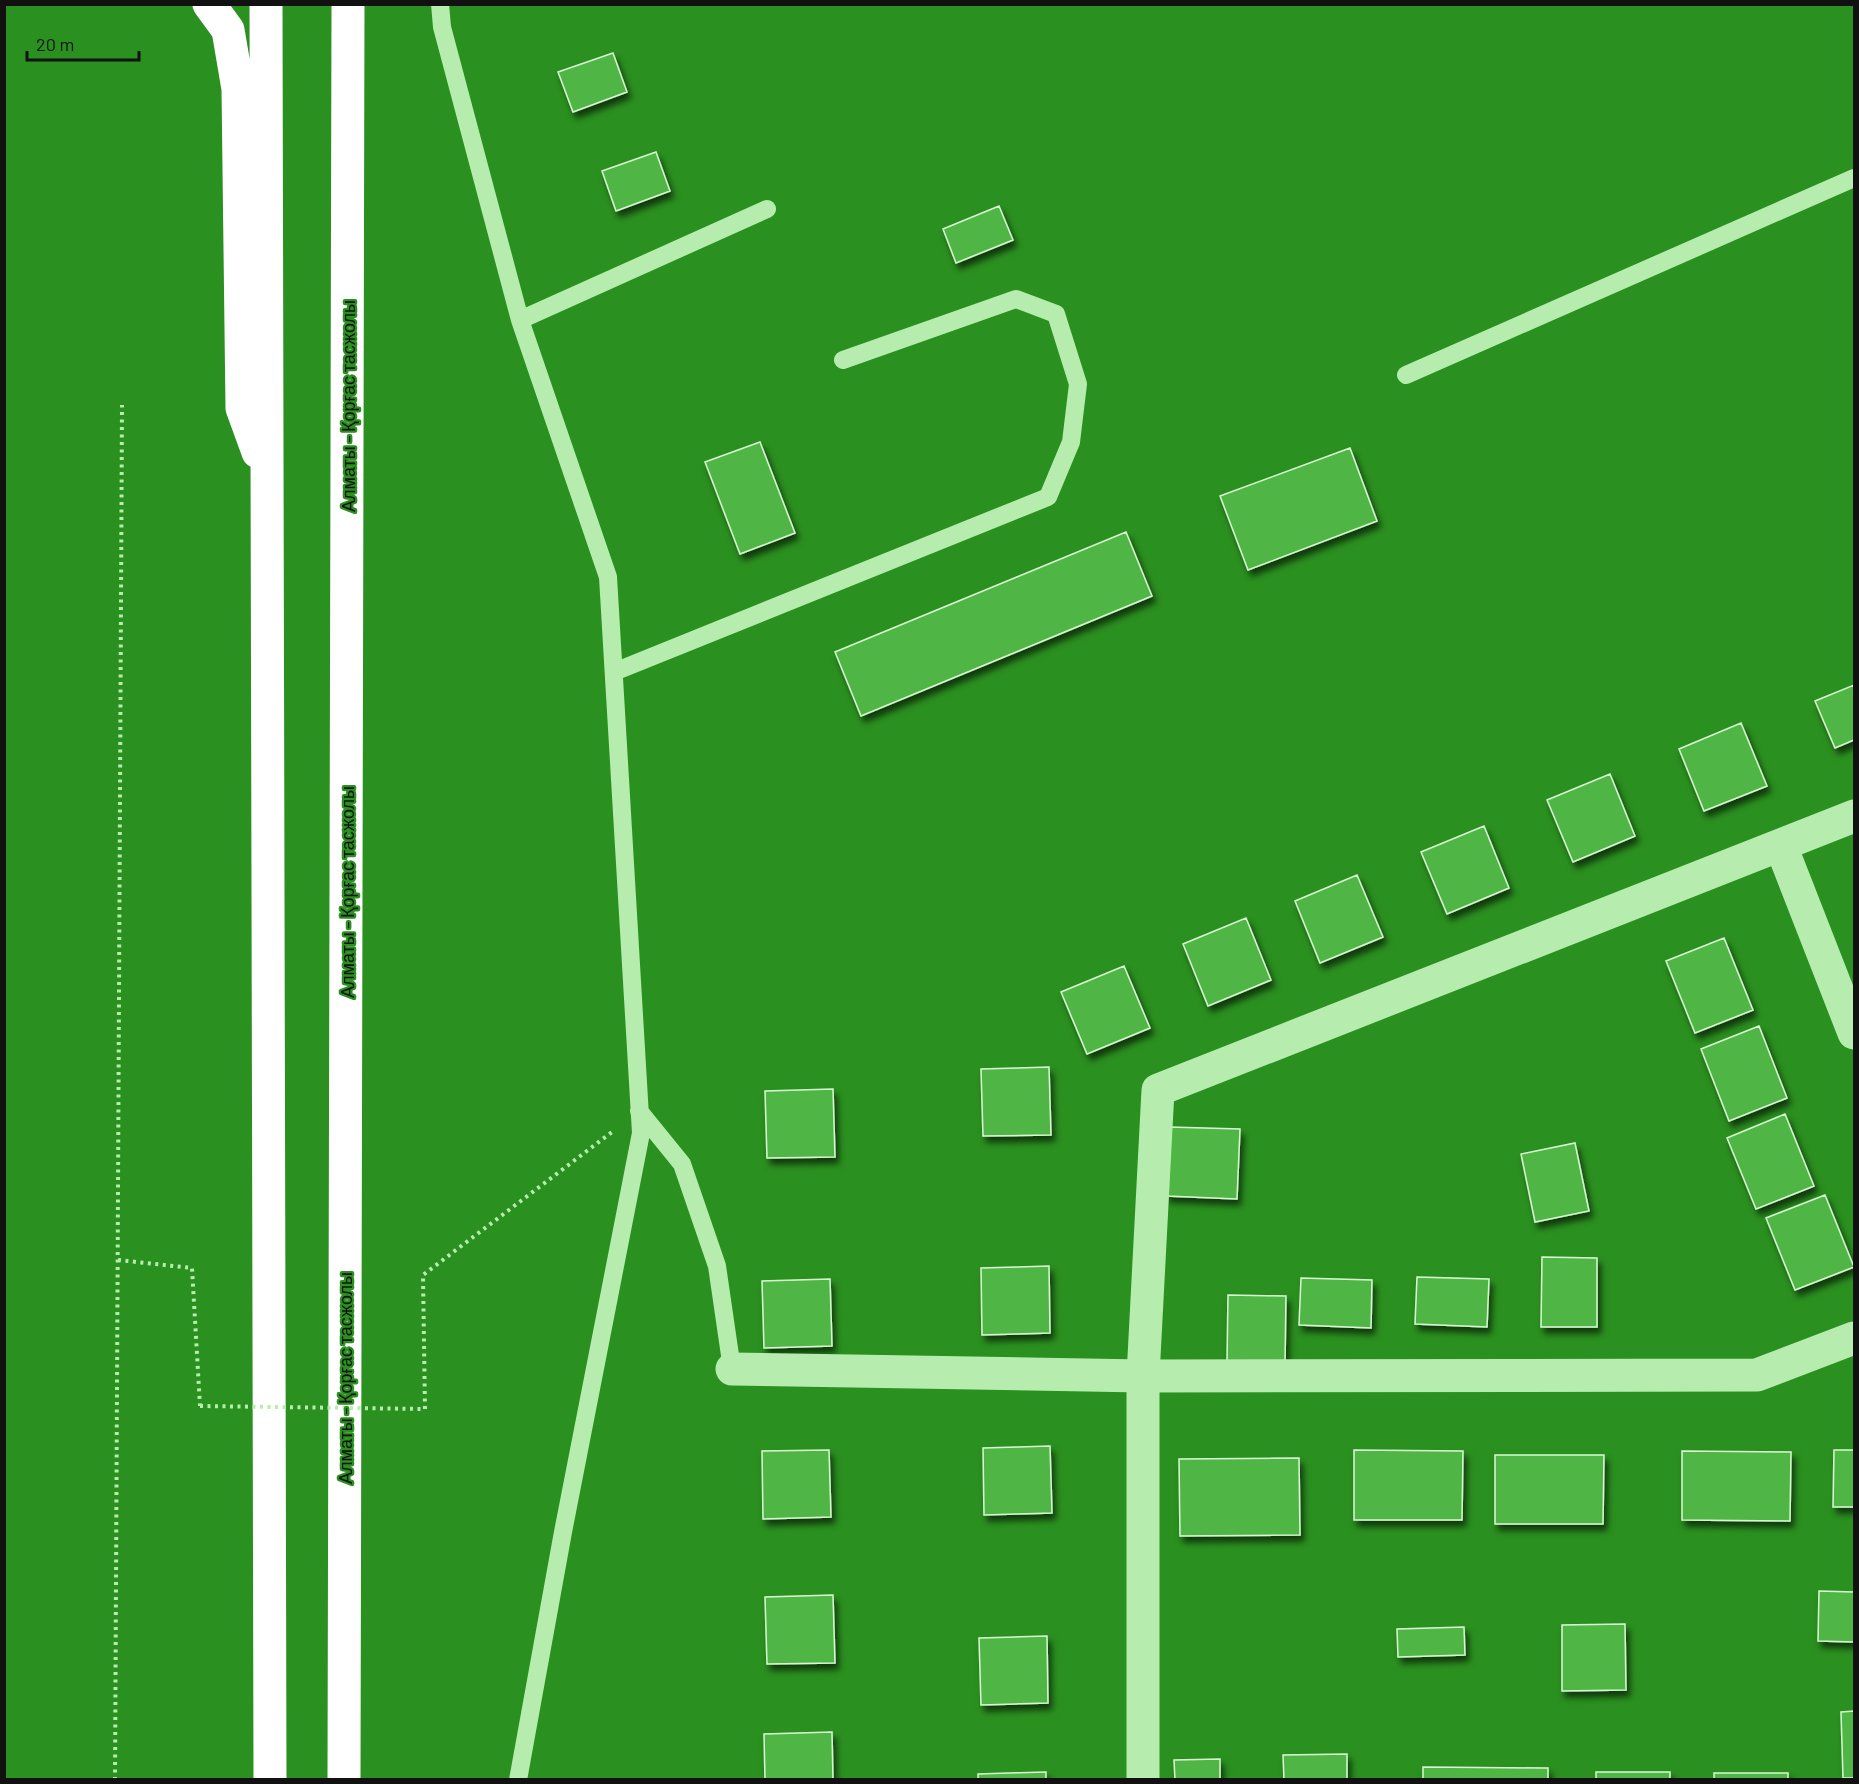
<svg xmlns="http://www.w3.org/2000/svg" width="1859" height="1784" viewBox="0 0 1859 1784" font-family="Barlow,sans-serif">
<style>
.building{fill:#50b544;stroke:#d9f9d5;stroke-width:1.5;filter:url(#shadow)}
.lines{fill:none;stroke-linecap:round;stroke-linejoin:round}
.path{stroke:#b6edaf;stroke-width:4;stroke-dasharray:3 4.5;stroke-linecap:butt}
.lane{stroke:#b6edaf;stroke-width:18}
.street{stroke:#b6edaf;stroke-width:33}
.highway{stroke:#fff;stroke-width:33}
.path-bridge{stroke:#b6edaf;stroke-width:4;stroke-dasharray:3 4.5;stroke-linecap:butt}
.labels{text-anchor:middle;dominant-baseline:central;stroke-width:4.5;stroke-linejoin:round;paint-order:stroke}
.street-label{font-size:18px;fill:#111;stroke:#2a901f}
</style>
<defs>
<filter id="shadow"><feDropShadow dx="3.5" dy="6" stdDeviation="3" flood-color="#0009"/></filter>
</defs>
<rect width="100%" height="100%" fill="#2a901f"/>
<path class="building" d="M613 53 627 92 573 112 558 72Z
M656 152 670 191 616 211 602 171Z
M999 206 1013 240 956 263 943 229Z
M760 442 795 533 740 554 705 462Z
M1350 448 1377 521 1248 570 1220 496Z
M1126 532 1152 596 861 716 835 652Z
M1854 685V740L1835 748 1815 701Z
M1741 723 1767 786 1704 811 1679 749Z
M1610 774 1635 836 1573 862 1547 800Z
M1484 826 1509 888 1447 914 1421 852Z
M1357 875 1383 937 1320 963 1295 901Z
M1246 918 1271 980 1208 1006 1183 944Z
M1724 938 1753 1010 1695 1033 1666 961Z
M1124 966 1150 1028 1087 1054 1061 992Z
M1759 1026 1787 1098 1729 1121 1701 1049Z
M1049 1067 1051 1135 983 1136 981 1069Z
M833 1089 835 1157 767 1158 765 1091Z
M1785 1114 1814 1186 1756 1209 1727 1138Z
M1169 1127 1240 1129 1237 1199 1166 1196Z
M1575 1143 1589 1211 1535 1222 1521 1154Z
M1825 1195 1854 1267 1795 1290 1766 1218Z
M1542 1257 1597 1258V1327H1541Z
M1049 1266 1050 1333 982 1335 981 1268Z
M1417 1277 1489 1279 1487 1327 1415 1324Z
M1301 1278 1372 1280 1371 1328 1299 1325Z
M830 1279 832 1346 764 1348 762 1281Z
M1228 1295 1286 1296 1285 1364 1227 1362Z
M1050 1446 1052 1513 984 1515 983 1448Z
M829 1450 831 1517 763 1519 762 1451Z
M1354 1450 1463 1451 1462 1520H1354Z
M1834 1450H1854V1507H1833Z
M1682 1451 1791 1452 1790 1521 1682 1520Z
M1495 1455H1604L1603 1524H1495Z
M1299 1458 1300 1535 1180 1536 1179 1459Z
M1819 1591 1854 1592V1642L1818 1641Z
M833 1595 835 1663 767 1664 765 1597Z
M1625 1624 1626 1690 1562 1691V1625Z
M1464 1627 1465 1655 1398 1657 1397 1629Z
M1047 1636 1048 1703 981 1705 979 1638Z
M1854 1711V1778H1843L1841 1712Z
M832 1732 833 1780H765L764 1734Z
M1347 1754V1780H1284L1283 1755Z
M1220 1759V1780H1175L1174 1760Z
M1423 1767 1548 1768V1780H1423Z
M1046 1772V1780H978V1774Z
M1596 1772H1670V1780H1596Z
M1714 1773H1788V1780H1714Z"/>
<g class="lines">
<path class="path" d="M118 1260 192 1268 200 1406
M425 1409 423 1275 612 1132
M115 1780 122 405"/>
<path class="lane" d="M440 4 442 27 520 320 608 577 641 1133 563 1532 518 1780
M520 320 767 209
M1406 375 1854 178
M614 672 1048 497 1071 442 1078 384 1056 314 1016 299 843 360
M639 1111 682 1164 717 1266 732 1369"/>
<path class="street" d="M1781 846 1854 1033
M732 1369 1143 1376 1757 1375 1854 1338
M1143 1780V1376L1158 1090 1854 816"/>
<path class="highway" d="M209 4 228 30 238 89 242 408 258 452
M266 4 270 1780
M344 1780 348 4"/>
<path class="path-bridge" d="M200 1406 425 1409"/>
</g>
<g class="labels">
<g class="street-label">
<text transform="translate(348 406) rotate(-90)">Алматы - Қорғас тасжолы</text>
<text transform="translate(347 892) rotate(-90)">Алматы - Қорғас тасжолы</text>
<text transform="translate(345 1378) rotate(-90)">Алматы - Қорғас тасжолы</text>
</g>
</g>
<rect width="1859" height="1784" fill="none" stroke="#111111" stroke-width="12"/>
<path d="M27 51v9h112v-9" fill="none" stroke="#111111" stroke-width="3"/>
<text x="36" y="51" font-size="18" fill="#111111" stroke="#2a901f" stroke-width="4.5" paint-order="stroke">20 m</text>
</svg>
